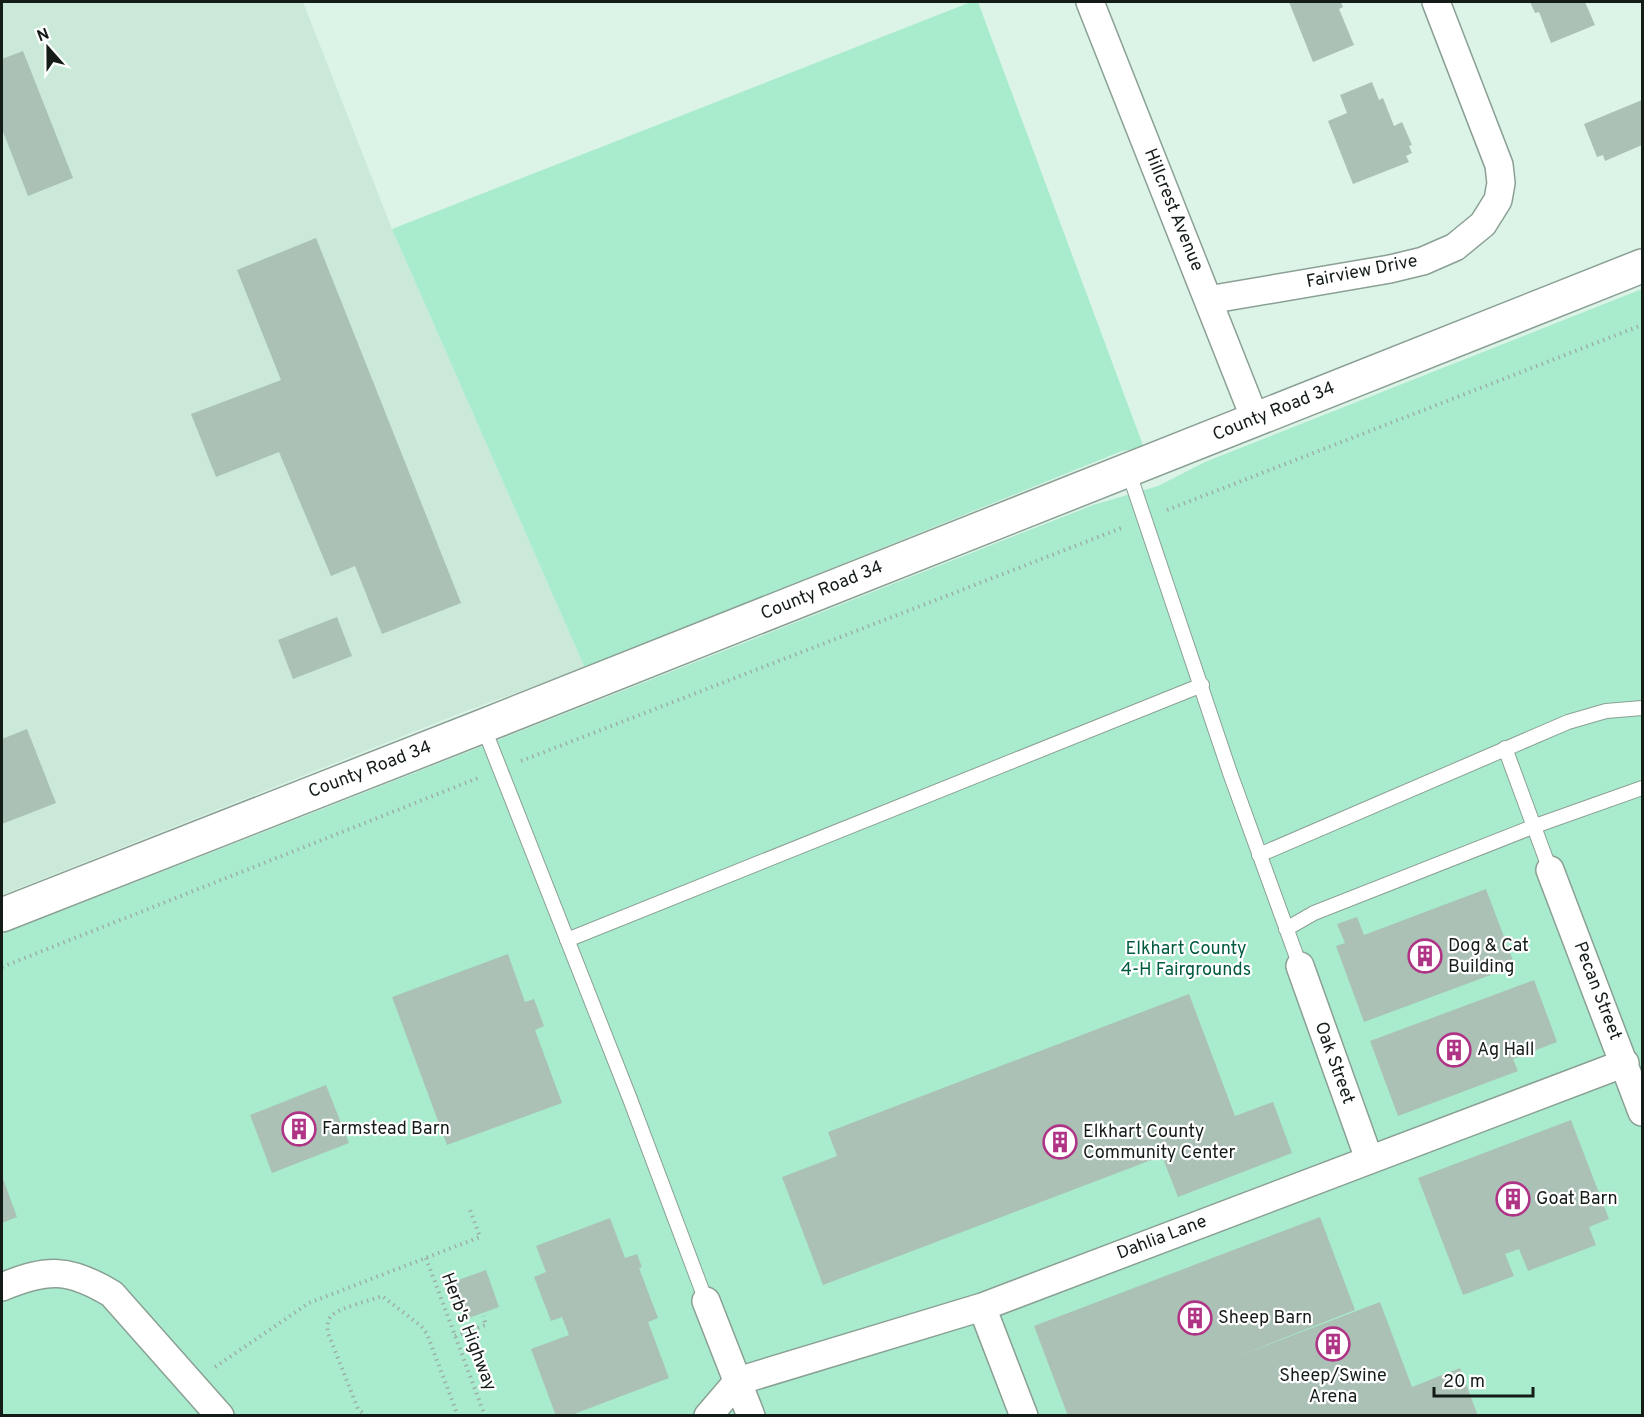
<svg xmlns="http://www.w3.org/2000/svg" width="1644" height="1417" viewBox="0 0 1644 1417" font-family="Overpass,sans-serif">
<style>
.built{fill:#cae9d9}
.green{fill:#a8eccd}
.building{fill:#abc1b6}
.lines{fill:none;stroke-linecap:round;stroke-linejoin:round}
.lane-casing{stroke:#8ba095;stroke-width:16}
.street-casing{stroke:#8ba095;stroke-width:30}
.secondary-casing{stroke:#8ba095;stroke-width:36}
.path{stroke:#9db0a6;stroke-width:4;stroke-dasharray:1.5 4.5;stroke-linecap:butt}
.lane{stroke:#fff;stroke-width:14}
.street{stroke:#fff;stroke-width:27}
.secondary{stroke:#fff;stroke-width:33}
.labels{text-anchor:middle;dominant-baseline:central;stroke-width:4.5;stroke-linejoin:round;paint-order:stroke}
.street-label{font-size:18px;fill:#141c18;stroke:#fff}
.poi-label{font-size:18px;fill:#141c18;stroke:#fff;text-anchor:start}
.park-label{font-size:18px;fill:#005a3f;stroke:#fff}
</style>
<rect width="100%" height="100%" fill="#dcf3e7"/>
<path class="built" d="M2 2H303L392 229 585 668 471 709 2 895Z"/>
<path class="green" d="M971 2H978L1144 448 1122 451 585 668 392 229Z
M1642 289V1415L2 1416V934C366 793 730 648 1093 505L1158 486 1205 462Z"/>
<path class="building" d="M1289 2H1341L1343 7 1339 9 1354 45 1313 62Z
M1530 2H1585L1595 25 1551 43 1539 12 1535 13Z
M23 51 73 178 28 196 2 129V59Z
M1372 82 1379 100 1383 98 1394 126 1402 122 1412 145 1409 146 1412 153 1406 156 1409 162 1353 184 1328 121 1347 113 1340 95Z
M1642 100V145L1605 161 1603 155 1597 157 1584 124Z
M316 238 461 603 382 634 355 566 331 576 279 452 216 477 191 414 281 380 237 270Z
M337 617 352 656 293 679 278 640Z
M27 729 56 803 2 824V739Z
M1486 889 1515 966 1364 1022 1336 946 1345 943 1337 924 1357 917 1364 935Z
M508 954 525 1002 534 999 544 1026 535 1030 562 1103 447 1145 392 997Z
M1534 980 1557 1042 1513 1059 1518 1071 1398 1116 1370 1041Z
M1189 994 1235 1116 1273 1102 1292 1153 1178 1197 1162 1156 823 1285 782 1177 837 1156 828 1132Z
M326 1085 349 1143 272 1173 250 1115Z
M1571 1120 1609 1219 1589 1227 1596 1245 1528 1271 1519 1249 1505 1254 1514 1276 1463 1295 1418 1178Z
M2 1176 17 1217 2 1223Z
M1320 1217 1355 1310 1236 1357 1380 1302 1412 1387 1460 1368 1478 1416H1068L1034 1326Z
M610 1218 625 1258 637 1254 642 1267 639 1268 658 1318 648 1322 669 1378 569 1416H556L531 1349 569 1335 562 1317 551 1321 534 1277 546 1272 536 1246Z
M486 1270 499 1307 466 1319 453 1282Z"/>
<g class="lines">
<g class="lane-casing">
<path id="lane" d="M1128 470 1230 773 1300 966
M483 726 630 1099 706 1301
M1505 748 1550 870
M1259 855 1568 722 1606 711 1642 708
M1286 929 1314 913 1535 826 1642 788
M567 940 1202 685"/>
</g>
<g class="street-casing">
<path id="street" d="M1090 2 1255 419
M1208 300 1390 269 1423 261 1455 247 1483 224 1498 200 1501 183 1499 165 1436 2
M1550 870 1642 1112
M1300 966 1369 1159
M2 1287C48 1268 69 1268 112 1294L220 1416
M706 1301 751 1416
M982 1307 1024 1416
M708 1416 738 1381 982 1307 1625 1063"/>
</g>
<g class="secondary-casing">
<path id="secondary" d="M2 915 483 726 1642 266"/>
</g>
<path class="path" d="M1167 510 1642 325
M521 761 1124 527
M2 967 478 778
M426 1258 485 1416
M455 1336 486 1325 483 1316
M215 1367 309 1303 480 1237 469 1207
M367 1416 358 1409 328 1333C327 1327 327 1320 332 1315 342 1307 369 1301 382 1296L421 1326 427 1334 458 1416"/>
<use href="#lane" class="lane"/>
<use href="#street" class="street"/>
<use href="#secondary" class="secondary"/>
</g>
<defs>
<g id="building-ring" transform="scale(1.725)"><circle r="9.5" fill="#fff" stroke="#b03486" stroke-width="1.5"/><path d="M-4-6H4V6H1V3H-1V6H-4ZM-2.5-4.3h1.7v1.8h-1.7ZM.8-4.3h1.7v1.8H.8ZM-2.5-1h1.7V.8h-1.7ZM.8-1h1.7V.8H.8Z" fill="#b03486"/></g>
</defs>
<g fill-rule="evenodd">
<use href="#building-ring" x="1425" y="956"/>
<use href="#building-ring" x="1454" y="1050"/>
<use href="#building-ring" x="299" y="1129"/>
<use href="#building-ring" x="1060" y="1142"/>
<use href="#building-ring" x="1513" y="1199"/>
<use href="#building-ring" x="1195" y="1318"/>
<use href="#building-ring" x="1333" y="1344"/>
</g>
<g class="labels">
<g class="street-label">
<text transform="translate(1173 210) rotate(68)">Hillcrest Avenue</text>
<text transform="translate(1362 272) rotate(-11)">Fairview Drive</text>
<text transform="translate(1274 412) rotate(-22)">County Road 34</text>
<text transform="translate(822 591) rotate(-22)">County Road 34</text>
<text transform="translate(370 770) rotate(-21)">County Road 34</text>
<text transform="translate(1597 991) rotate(69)">Pecan Street</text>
<text transform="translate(1334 1063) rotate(70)">Oak Street</text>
<text transform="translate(1162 1238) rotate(-21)">Dahlia Lane</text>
<text transform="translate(468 1332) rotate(69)">Herb's Highway</text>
</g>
<g class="poi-label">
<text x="1448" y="946">Dog &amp; Cat<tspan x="1448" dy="21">Building</tspan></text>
<text x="1477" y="1050">Ag Hall</text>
<text x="322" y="1129">Farmstead Barn</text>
<text x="1083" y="1132">Elkhart County<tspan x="1083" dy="21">Community Center</tspan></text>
<text x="1536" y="1199">Goat Barn</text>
<text x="1218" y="1318">Sheep Barn</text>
<text x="1333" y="1376" text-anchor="middle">Sheep/Swine<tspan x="1333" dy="21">Arena</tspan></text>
</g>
<g class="park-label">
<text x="1186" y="949">Elkhart County<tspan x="1186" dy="21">4-H Fairgrounds</tspan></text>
</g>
</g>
<rect width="1644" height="1417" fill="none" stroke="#141c18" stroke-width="6"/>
<g transform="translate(48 48) rotate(339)" stroke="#ffffff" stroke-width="4.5" paint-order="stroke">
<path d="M0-4.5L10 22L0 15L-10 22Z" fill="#141c18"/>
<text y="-9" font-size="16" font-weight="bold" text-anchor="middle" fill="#141c18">N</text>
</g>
<path d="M1434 1387v9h99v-9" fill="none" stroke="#141c18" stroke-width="3"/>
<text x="1443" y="1387" font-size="18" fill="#141c18" stroke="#ffffff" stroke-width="4.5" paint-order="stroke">20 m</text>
</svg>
